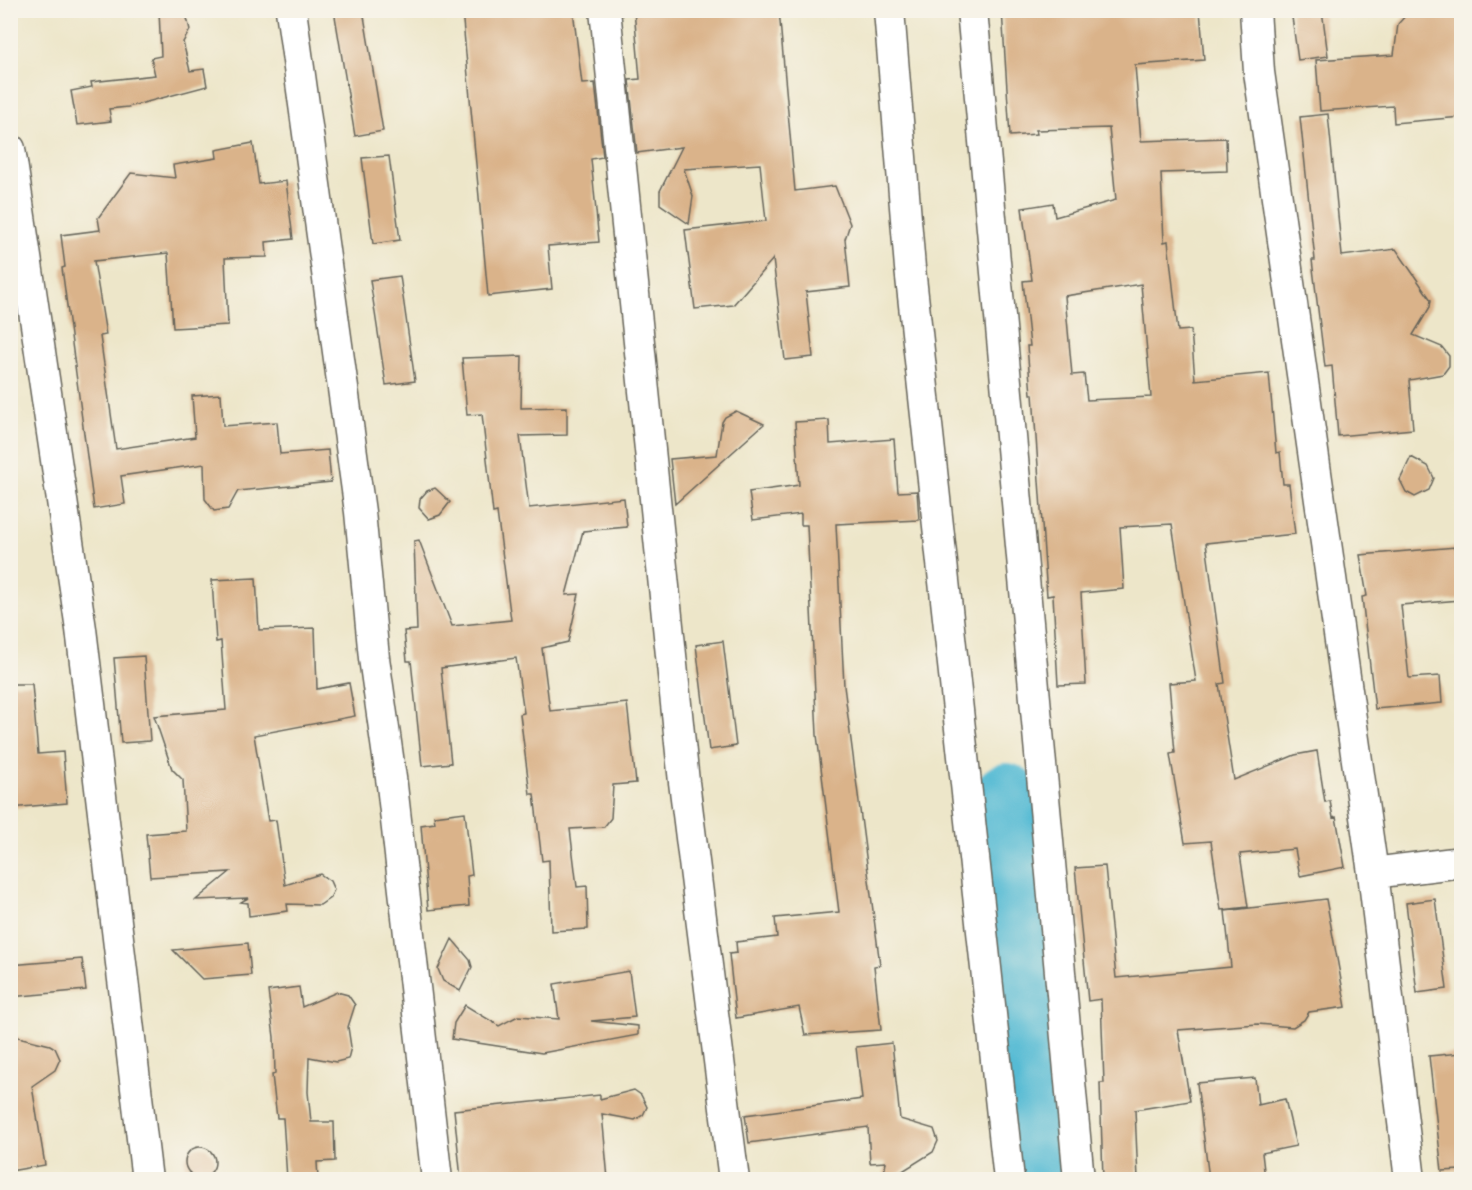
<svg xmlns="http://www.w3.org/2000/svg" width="1472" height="1190" viewBox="0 0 1472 1190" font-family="Caveat,sans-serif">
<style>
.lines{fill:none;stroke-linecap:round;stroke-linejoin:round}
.river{stroke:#56bbd4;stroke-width:64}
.building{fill:#dab38a;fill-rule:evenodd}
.minor-casing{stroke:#656359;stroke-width:33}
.minor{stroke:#fff;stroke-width:30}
</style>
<rect width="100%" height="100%" fill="#f7f3e8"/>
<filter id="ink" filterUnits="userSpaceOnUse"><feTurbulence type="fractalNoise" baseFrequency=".0167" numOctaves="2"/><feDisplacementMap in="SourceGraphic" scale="12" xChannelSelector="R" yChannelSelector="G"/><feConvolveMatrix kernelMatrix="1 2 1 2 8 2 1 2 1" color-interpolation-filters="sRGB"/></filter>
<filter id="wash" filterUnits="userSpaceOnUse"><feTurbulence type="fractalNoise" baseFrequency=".008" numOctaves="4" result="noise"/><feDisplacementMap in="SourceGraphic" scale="24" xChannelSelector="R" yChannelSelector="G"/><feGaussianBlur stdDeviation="1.35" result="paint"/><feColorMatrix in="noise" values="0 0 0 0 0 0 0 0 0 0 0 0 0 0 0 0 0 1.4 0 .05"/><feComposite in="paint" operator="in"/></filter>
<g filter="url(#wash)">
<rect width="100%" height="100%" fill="#ede6c9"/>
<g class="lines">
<path class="river" d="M1006 795 1042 1180"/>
</g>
<g id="blocks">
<path class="building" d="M159 10H175L187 18 190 30 183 42 190 71 204 69 207 86 128 107 109 109 111 121 77 125 71 91 92 87 91 82 155 75 151 58 161 56Z
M334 10H363L383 131 355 136Z
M462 10H573L582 84 595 83 603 157 591 159 599 242 548 246 552 289 488 296Z
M634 10H779L795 191 835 186 850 224 845 239 850 287 806 292 813 357 785 360 773 259 733 305 695 309 685 230 766 221 760 164 684 169 693 196 689 224 660 204V191L682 147 637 153 629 80 640 79Z
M1002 10H1200L1204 60 1135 65 1141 141 1226 138 1227 171 1161 173 1164 242 1168 241 1178 331 1191 330 1195 380 1269 373 1276 453 1280 452 1283 484H1289L1295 534 1206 543 1225 683 1219 684 1234 780 1295 755 1317 751 1325 802 1330 801 1333 818 1336 817 1345 867 1300 876 1295 849 1240 854 1248 907 1221 910 1211 841 1185 843 1170 754 1175 753 1169 683 1196 681 1172 524 1120 527 1124 589 1081 593 1086 684 1058 685 1053 595 1047 596 1033 394H1031L1027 346H1030L1023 281 1032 280 1022 208 1053 203 1055 217 1116 200 1109 128 1036 130 1037 134 1010 136ZM1141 284 1151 397 1087 400 1084 374 1072 375 1065 296Z
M1291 10H1322L1328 56 1298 60Z
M1419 10H1460L1461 117 1394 123 1393 106 1320 111 1316 60 1394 55 1398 24 1407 14Z
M1328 114 1342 256 1396 249 1431 300 1430 307 1413 335 1442 347 1449 356V366L1443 374 1409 380 1413 429 1338 436 1332 366 1325 367 1312 260H1315L1300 117Z
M253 143 259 184 286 181 293 239 266 242 267 257 225 258 228 325 173 328 168 253 94 261 106 335 100 336 116 449 195 437 192 396 221 394 223 426 277 422 280 454 328 450 331 482 238 491 228 509 214 511 205 499 204 464 121 476 125 504 94 509 62 268 65 267 61 235 100 230 98 218 131 173 175 178 173 165 217 158 216 150Z
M389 156 400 240 373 244 362 158Z
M400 276 415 381 386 385 370 280Z
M522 356 521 408 567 407V435L520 436 529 508 624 498 627 527 583 531 566 595 579 594 568 642 542 648 550 711 627 703 636 783 613 785 611 818 604 827 570 829 577 887 587 886 588 929 551 931 549 860 542 861 534 794H530L520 714 524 713 516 658 441 668 451 763 422 766 411 661H407L404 631 417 630 414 541 419 540 452 626 511 620 497 512 493 513 482 414 467 415 462 358Z
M736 411 764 424 675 504 670 459 717 455 722 422 725 417Z
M829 420 830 444 894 439 898 492 917 491 919 520 836 524 844 686 880 965 874 966 881 1030 805 1035 799 1007 736 1018 729 954 737 953 736 942 777 937 775 918 839 912 817 735 807 525H801V514L753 520 749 492 799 485 795 422Z
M1411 457 1428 466 1434 478 1429 490 1415 497 1406 492 1400 480Z
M435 488 450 502 440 515 429 519 419 508 420 499 427 491Z
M1456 547 1460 600 1401 605 1409 678 1440 676 1442 703 1375 709 1362 597 1367 596 1360 555Z
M256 578 259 630 315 628 317 689 349 683 355 716 254 735 268 821 276 820 285 885 320 874 330 881 334 890 330 898 320 905 287 904 288 911 249 916 248 903 241 902 248 898 196 900 230 872 150 877 146 834 186 831 183 780 172 769 154 716 226 710 221 641 216 642 212 580Z
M723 641 736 746 709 750 696 645Z
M144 656 150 741 121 743 114 658Z
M10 684H32L38 754 63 752 67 803 10 808Z
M465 812 472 875 467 876 469 906 428 910 421 825 435 823 434 816Z
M1105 866 1116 978 1231 967 1225 911 1326 899 1346 1007 1309 1012 1304 1020 1293 1027 1258 1024 1178 1030 1190 1101 1135 1110 1138 1179H1103L1100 1083H1104L1101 999 1088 1001 1075 868Z
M1435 899 1447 989 1417 993 1406 903Z
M452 939 470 960 472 967 460 991 443 981 438 969Z
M248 943 251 975 202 979 173 950Z
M82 959 86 990 10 997V965Z
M629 971 635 1017 591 1021 638 1026V1035L542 1053 452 1039 454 1023 465 1005 499 1026 518 1016 559 1019 554 984Z
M299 987 302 1007 337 992 348 995 355 1005 348 1027 351 1047 348 1059 336 1062 309 1057 308 1092 311 1122H334L335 1161 317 1162 318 1179H287L283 1118H277L272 1075 275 1074 274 1037 268 991Z
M10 1035 50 1045 55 1048 60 1059 55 1070 32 1086 45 1165 10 1171Z
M892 1043 900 1119 934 1129 938 1141 933 1152 890 1179H883L886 1162 870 1163 868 1127 749 1143 745 1115 862 1099 856 1047Z
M1461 1053V1170L1442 1171 1429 1056Z
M1255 1078 1258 1105 1285 1099 1296 1146 1262 1153 1265 1179H1209L1197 1083Z
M634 1090 641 1095 647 1107 643 1115 635 1120 602 1114 608 1179H461L454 1110 600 1095V1099Z
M185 1162a15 15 0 1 1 30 0a15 15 0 1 1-30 0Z"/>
</g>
</g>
<g filter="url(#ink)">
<use href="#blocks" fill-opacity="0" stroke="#656359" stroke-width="1.5"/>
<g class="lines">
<g class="minor-casing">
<path id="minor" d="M291 10 360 512 374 658 392 785 437 1180
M605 10 684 782 734 1180
M889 10 910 268 1009 1180
M972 10C1010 400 1041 790 1079 1180
M1255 10 1259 72 1373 873 1410 1180
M10 149 81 629 147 1180
M1373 873 1462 862"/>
</g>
<use href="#minor" class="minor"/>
</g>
</g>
<rect width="1472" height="1190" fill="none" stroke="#f7f3e8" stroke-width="36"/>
</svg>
